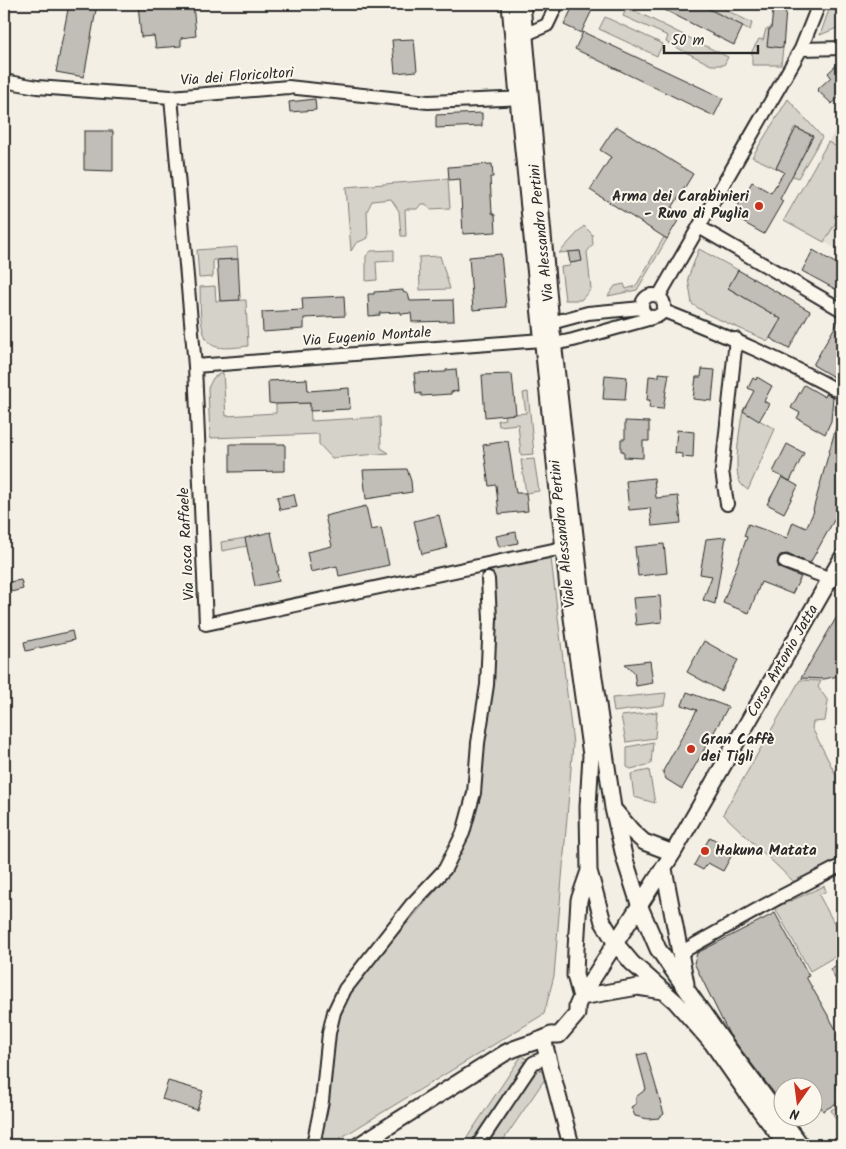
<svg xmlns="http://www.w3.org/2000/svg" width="846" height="1149" viewBox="0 0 846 1149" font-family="Kalam,sans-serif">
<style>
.built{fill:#e4e0d6}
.green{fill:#d5d2c9;stroke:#807e7a}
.building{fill:#c0beb6;stroke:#2b2b2b}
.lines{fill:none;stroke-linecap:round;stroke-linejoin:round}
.minor-casing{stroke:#2b2b2b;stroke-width:16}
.major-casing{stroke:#2b2b2b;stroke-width:19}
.minor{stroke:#fbf7ec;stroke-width:12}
.major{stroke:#fbf7ec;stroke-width:15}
.poi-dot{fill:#c8321e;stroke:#fbf7ec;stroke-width:2}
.labels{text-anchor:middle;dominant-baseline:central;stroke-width:4;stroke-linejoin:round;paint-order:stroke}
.street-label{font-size:15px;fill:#2b2b2b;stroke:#fbf7ec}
.poi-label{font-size:15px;font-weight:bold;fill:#2b2b2b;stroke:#fbf7ec;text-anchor:start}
</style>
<rect width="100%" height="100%" fill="#f3efe4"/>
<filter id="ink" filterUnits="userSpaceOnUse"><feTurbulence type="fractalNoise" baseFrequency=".02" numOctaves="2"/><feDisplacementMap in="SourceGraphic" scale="10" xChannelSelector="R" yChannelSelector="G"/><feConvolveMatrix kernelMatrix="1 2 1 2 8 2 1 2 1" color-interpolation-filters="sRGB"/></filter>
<g filter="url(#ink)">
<path class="built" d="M836 129 842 132V252L784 220Z"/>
<path class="green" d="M699 4H714L752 23 750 30Z
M831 4H842V26L820 35Z
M627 7 728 57 724 65H711L666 42 668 36 623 16Z
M605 17 663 44 657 56 599 29Z
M766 29H769L768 46 783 48 781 65H752V51L759 39 763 40Z
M788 99 822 137 798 178 790 175 795 166 797 167 813 136 795 127 792 132 793 133 776 168 752 157Z
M828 142 842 150V204L834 217 838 219 824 242 784 220Z
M448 179 450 208 430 209 426 204H421L417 209H405L406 236H401L399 211 391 199 372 201 367 211 368 238 356 243 351 251 346 187Z
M584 226 592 234 593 244 587 252 591 289 581 300H565L561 267 570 266V263L581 261 580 251 559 253Z
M664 237 667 239 637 290 608 296 615 286 624 284 626 289 636 286Z
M237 247 238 259 213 260V277L199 278 197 250Z
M699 249 738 270 728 288 781 319 768 341 709 315 692 304 688 278Z
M394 250V261L376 262 377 280 366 281V256L371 251Z
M440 256 450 289 420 290 419 257Z
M215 286 216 301 246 300 248 346C239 347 226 349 217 347 197 343 201 303 200 287Z
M221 373H223L226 416 276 413V404L310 403 311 421 380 417 381 448 389 453 332 458 319 444V434L210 438 208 388 213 378Z
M528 392 534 454 521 455 518 424 499 426 498 420 505 419 504 415 526 413 523 393Z
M743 411 775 429 748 490C745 488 741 485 740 482 733 471 740 424 743 411Z
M534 459 539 491 526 493 521 460Z
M245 538 247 546 222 551 221 542Z
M551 558 573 744 554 976 544 1014 329 1145 319 1138 333 1037 341 1007 352 987 444 881 460 852 479 802 482 758 496 637 495 603 492 570Z
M800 680 821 681 818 687 828 701 825 721 813 722 812 728 842 787V857L795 883 723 814Z
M666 693 664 705 614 712 612 698Z
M657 712 655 738 626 742 621 716Z
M653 742 651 764 631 769 627 767V747Z
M649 770 655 803 634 797 631 774Z
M824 886 826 891 819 895 842 938V947L839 950 841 953 810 971 775 908Z
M522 1055 547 1076 500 1145H462Z
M842 1104V1131L831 1110Z"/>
<path class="building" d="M69 4H97L84 77 56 72Z
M138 4H193L196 36 181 38V46L156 48 154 36 141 37Z
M574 4H595L581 33 564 25Z
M653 4H699L743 26 734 45Z
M773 10H786L783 48 767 46 769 29H771Z
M583 32 723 98 714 116 575 49Z
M414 39 417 71 395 73 392 40Z
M842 60V94L832 104 817 90 831 77 828 73Z
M315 99 316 110 290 112 289 102Z
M482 113V126L436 128V115Z
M616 126 693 174 672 208 682 214 667 239 590 190 611 157 600 150Z
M796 128 813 136 780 199 783 201 764 234 732 216 752 182 771 193 784 172 776 168Z
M84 131H113V171L84 170Z
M492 164 493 177H490L492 213 495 215 496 232 463 234 460 179 449 180 448 167Z
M813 250 842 267V277L835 289 802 271Z
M580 251 582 261 570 263 568 252Z
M501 254 506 307 473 310 469 257Z
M238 259 240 300 220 301 217 260Z
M738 270 810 311 789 349 770 338 781 319 728 288Z
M403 290V292L408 294 410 301 453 300 454 321 412 322 411 313 401 314V312L379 313 380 315 369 316 368 294H374V292Z
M344 296 345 316 304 318V329L263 332 262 312 303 310 302 298Z
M840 318H842V342L839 353 842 355V382L813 365Z
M456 369 458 391 451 392V394L421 396V393L416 394 414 373 446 372V370Z
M702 369 715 370 712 401 693 399 696 377H701Z
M659 373 669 374 663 409 649 408 650 400H647L649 376 659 377Z
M512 374 516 414 485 417 482 375Z
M605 375 627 377 625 400 603 399Z
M757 377 772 386 764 401 769 404 759 421 743 411 754 391 748 388 753 378 756 380Z
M307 379 308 391 349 388 350 409 310 411V403L276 404 269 403 268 381Z
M804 385 825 397 826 394 833 397 831 421 825 434 797 418 800 413 791 408Z
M839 416H842V506L810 563 787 554 780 555 778 559 777 563 779 568 801 577 792 594 761 582 749 613 723 603 747 537 744 536 748 524 787 538 793 522 806 528 814 511 813 510Z
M625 421 649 422V441H643V458L624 457V451H621V439H625Z
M677 430 694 432 693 458 682 457V454L675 453Z
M508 441 516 493H526L528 511 499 514 496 485 489 486 483 445Z
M230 444H285V471L230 472Z
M787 444 804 453 790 481 773 472Z
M407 469 411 481 412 492 366 499 363 470Z
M782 477 798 486 784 513 767 504Z
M654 478 656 498 678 496 681 523 652 526 650 508 629 510 626 481Z
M294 494 297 507 280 510 277 497Z
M366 506 371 530 381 528 389 565 339 576 337 566 311 572 307 552 332 546 325 516Z
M439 515 447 548 422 554 414 521Z
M271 532 279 571H277L279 581 255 586 245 538Z
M516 532 518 543 499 547 496 536Z
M726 537 716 596 715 604 703 600 712 576 700 574 706 539Z
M664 544 667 573 638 576 635 547Z
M21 580 23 589 11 592 9 582Z
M660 596 662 622 636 625 633 598Z
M842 608V669L837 670 838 676 824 679 801 678Z
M72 631 74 640 26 651 24 642Z
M704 641 738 660 721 691 687 672Z
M650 661 653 683 636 686 634 672 625 664Z
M687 692 728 707 682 789 666 779 663 771 697 710 682 705Z
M710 837 734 851 723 871 708 863 703 870 694 865Z
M775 913 809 976 806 977 842 1040V1082L837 1087 842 1100 823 1111 814 1094V1086H784V1106L729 1034 694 963 697 953Z
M842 962V991L830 969Z
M646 1053 664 1114 659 1118 648 1119 635 1116 631 1107 636 1104V1097L646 1089 637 1055Z
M168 1081 203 1091 197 1110 162 1099Z"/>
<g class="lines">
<g class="minor-casing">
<path id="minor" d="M524 35 547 25 557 4
M801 49 842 48
M4 81 37 87 171 97 288 87 428 102 526 98
M171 97 195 366 206 624 553 550 565 549
M699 227 842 310
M642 306a11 11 0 1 1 22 0a11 11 0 1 1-22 0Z
M659 296 801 49 819 4
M664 311C727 336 783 360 842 393
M546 331 551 323 588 313 642 308
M195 366 542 340 554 344 573 340 652 318
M727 504 722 471 736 339
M785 562 831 579
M680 953 778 898 842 865
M313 1145 322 1101 329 1033 334 1012 345 989 412 904 445 869 463 833 474 793 478 743 487 685 490 619 488 579
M478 1145 533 1063 546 1057"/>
</g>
<g class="major-casing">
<path id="major" d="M510 4 520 120 568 589 591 755 588 807 589 871 603 922 616 944 632 963 676 1002 712 1043 747 1093 786 1145
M522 4 551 323 581 588 613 808 625 860 640 907 658 949 722 1040 801 1145
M615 811 632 831 644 842 673 853
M664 869 686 984
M581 997 575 975 576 949 579 900 589 871
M581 997 638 987 663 991
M551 1035H559L577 1014V1006L581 997 673 853 842 558
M543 1039 571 1145
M359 1145 505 1053C520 1045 537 1043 551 1035"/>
</g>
<use href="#minor" class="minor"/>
<use href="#major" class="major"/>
</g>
</g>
<g class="poi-dot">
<circle cx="759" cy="206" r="5"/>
<circle cx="691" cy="749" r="5"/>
<circle cx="705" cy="851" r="5"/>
</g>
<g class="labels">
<g class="street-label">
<text transform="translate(237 77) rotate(-4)">Via dei Floricoltori</text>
<text transform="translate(542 233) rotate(-96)">Via Alessandro Pertini</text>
<text transform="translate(367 337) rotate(-4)">Via Eugenio Montale</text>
<text transform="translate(563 534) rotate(-96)">Viale Alessandro Pertini</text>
<text transform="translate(187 544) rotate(-93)">Via Iosca Raffaele</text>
<text transform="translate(783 661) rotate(-60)">Corso Antonio Jatta</text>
</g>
<g class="poi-label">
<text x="749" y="197" text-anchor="end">Arma dei Carabinieri<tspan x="749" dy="17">- Ruvo di Puglia</tspan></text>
<text x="701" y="740">Gran Caffè<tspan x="701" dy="17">dei Tigli</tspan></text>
<text x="715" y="851">Hakuna Matata</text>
</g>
</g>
<rect width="846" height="1149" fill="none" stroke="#fbf7ec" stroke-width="20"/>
<rect x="10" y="10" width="826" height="1129" fill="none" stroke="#2b2b2b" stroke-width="2" filter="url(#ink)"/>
<g transform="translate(798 1102) rotate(194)"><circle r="24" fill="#fbf7ec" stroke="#a8a59f"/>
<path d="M0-4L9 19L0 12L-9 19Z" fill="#c8321e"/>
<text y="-8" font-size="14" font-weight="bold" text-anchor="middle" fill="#2b2b2b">N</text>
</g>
<path d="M664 45v8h94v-8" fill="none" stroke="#2b2b2b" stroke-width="2.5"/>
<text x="671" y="45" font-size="15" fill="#2b2b2b" stroke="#fbf7ec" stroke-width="4" paint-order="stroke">50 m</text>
</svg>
